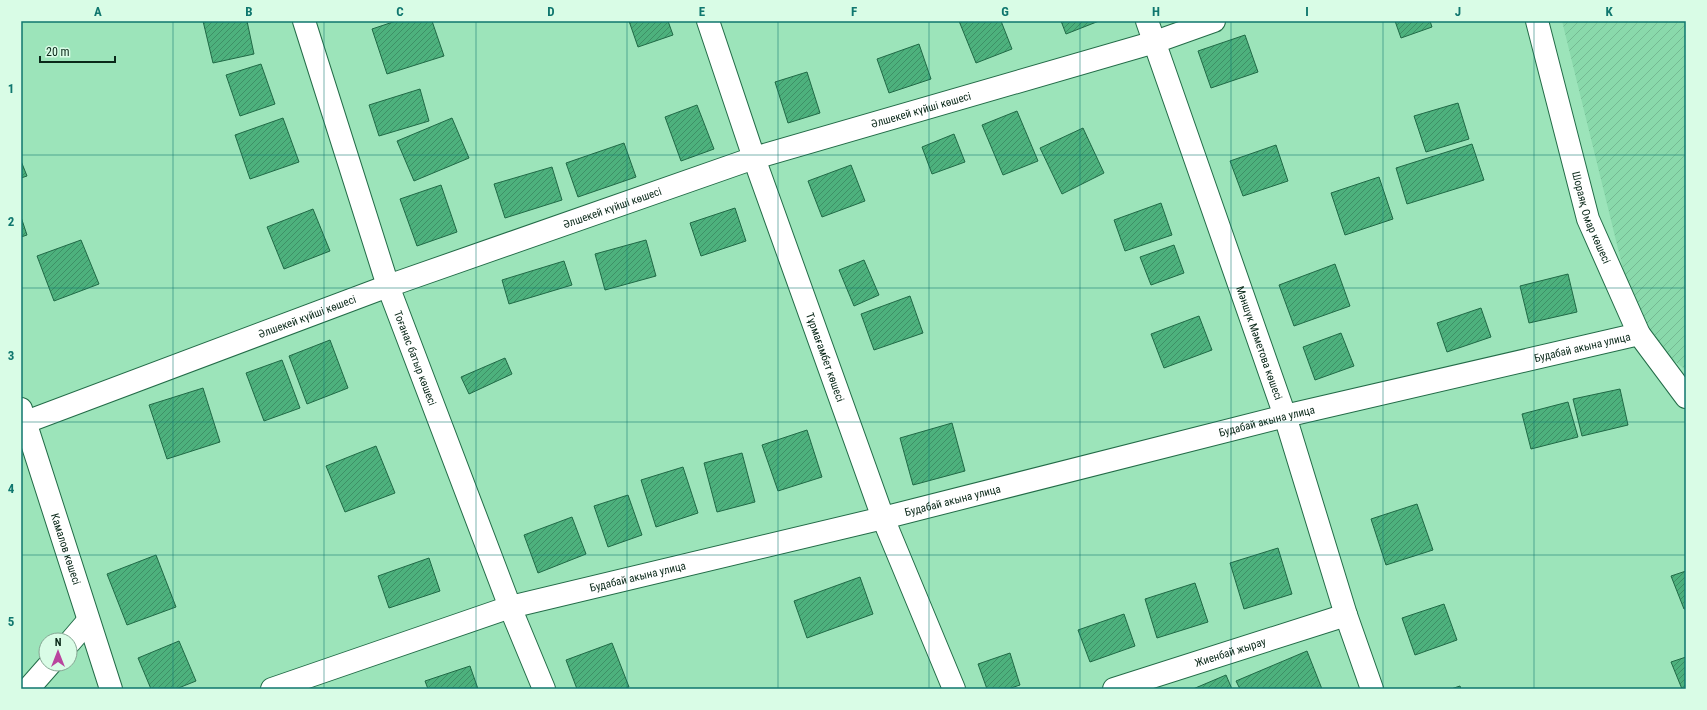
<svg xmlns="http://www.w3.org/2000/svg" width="1707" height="710" viewBox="0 0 1707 710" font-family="'Roboto Condensed',sans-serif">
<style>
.industrial{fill:url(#industrial-furrows)}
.building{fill:url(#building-hatch);stroke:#206a46}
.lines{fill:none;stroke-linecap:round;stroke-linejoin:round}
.minor-casing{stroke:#236c48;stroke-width:24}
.minor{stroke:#fff;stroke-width:22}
.grid{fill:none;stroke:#0f766e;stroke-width:1;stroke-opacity:0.55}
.labels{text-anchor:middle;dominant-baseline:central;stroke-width:3;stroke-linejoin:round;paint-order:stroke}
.street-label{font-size:11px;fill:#0a2819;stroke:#d9fce6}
.neatline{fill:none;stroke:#0f766e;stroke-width:1.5}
.grid-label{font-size:13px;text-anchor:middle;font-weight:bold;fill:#0f766e}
</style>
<defs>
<pattern id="industrial-furrows" width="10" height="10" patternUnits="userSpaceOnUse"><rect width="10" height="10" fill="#89d9ab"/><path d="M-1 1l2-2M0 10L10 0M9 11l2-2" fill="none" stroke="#75ba93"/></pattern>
<pattern id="building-hatch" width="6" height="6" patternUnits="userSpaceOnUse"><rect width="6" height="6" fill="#4db17d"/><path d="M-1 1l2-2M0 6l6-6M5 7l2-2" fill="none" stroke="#3e9066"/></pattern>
</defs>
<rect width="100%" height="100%" fill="#9ce4ba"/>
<path class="industrial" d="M1562 21H1686V370L1639 334Z"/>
<path class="building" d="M203 21H247L254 54 213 63Z
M396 21H432L444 56 387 74 372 29Z
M629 21H668L673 35 638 47Z
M959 21H1001L1012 49 976 63Z
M1061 21H1099L1066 34Z
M1395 21H1430L1432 27 1401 38Z
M1245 35 1258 72 1211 88 1198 51Z
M919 44 931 79 889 93 877 59Z
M261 64 275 104 240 116 226 75Z
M807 72 820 113 788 123 775 82Z
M420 89 429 121 379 136 369 105Z
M1458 103 1469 139 1426 152 1414 116Z
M697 105 714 149 681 161 665 117Z
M1017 111 1038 161 1003 175 982 125Z
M283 118 299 162 250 179 235 135Z
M452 118 469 158 414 181 397 141Z
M1083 128 1104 173 1062 194 1040 148Z
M954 134 965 162 932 174 922 147Z
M624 143 636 177 578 197 566 163Z
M1472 144 1484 180 1407 204 1396 168Z
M1276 145 1288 181 1243 196 1230 161Z
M21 161 27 176 21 178Z
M851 165 865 201 822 217 808 181Z
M552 167 562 200 505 218 494 184Z
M1379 177 1393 219 1345 235 1331 193Z
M441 185 457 232 417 246 400 199Z
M1161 203 1172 235 1125 251 1114 220Z
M735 208 746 241 701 256 690 223Z
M313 209 330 251 284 269 267 227Z
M21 217 27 235 21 237Z
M81 240 99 284 54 301 37 256Z
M646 240 656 276 605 290 595 254Z
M1174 245 1184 273 1151 285 1140 257Z
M864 260 879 295 854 306 839 270Z
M564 261 572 285 509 304 502 280Z
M1335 264 1350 306 1294 326 1279 285Z
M1568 274 1577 312 1529 323 1520 286Z
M910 296 923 333 874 350 861 314Z
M1481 308 1491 337 1447 352 1437 323Z
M1199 316 1212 350 1164 368 1151 334Z
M1341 333 1354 366 1315 380 1303 347Z
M330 340 348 388 307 404 289 356Z
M505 358 512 374 469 394 461 377Z
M282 360 300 408 264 421 246 373Z
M203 388 220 442 167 459 149 405Z
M1620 389 1628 425 1582 436 1573 399Z
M1568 402 1578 437 1531 449 1522 414Z
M952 423 965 471 913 485 900 438Z
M807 430 822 477 778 491 762 445Z
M376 446 395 493 345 512 326 466Z
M742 453 755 502 717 512 704 463Z
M683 467 698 513 656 527 641 480Z
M628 495 642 535 608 547 594 506Z
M1417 504 1433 550 1386 565 1371 519Z
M572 517 586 554 538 573 524 535Z
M1278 548 1292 594 1244 609 1230 563Z
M156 555 176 607 127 625 107 574Z
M429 558 440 591 389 608 378 576Z
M1686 571V609H1684L1671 576Z
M860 577 873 614 807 638 794 601Z
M1195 583 1208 622 1157 638 1145 599Z
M1444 604 1457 640 1415 655 1402 618Z
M1124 614 1135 646 1090 662 1078 630Z
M179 641 196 681 176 689H151L138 658Z
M612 643 629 687 624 689H577L566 660Z
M1307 651 1322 689H1240L1236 681Z
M1010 653 1020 685 1008 689H987L978 664Z
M1686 657V689H1682L1671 662Z
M470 666 478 689H428L425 681Z
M1226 675 1232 689H1193Z
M1460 686 1461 689H1451Z"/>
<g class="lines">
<g class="minor-casing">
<g id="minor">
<path id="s1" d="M304 21 388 286 510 607 544 689"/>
<path id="s2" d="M708 21 754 158 883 518 954 689"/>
<path id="s3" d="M1147 21 1285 416 1346 615 1372 689"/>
<path id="s4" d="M1537 21 1588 219 1639 334 1686 397"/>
<path id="s5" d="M21 409 111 689"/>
<path id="s6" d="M21 425 26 422 388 286 754 158 1155 42 1214 21"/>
<path d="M70 642 88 621"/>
<path d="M28 689 50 664"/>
<path id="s7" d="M272 689 510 607 883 518 1285 416 1639 334"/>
<path id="s8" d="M1114 689 1346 615"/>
</g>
</g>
<use href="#minor" class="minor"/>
</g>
<path class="grid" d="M173 21V689M324 21V689M476 21V689M627 21V689M778 21V689M929 21V689M1080 21V689M1231 21V689M1383 21V689M1534 21V689M21 155H1686M21 288H1686M21 422H1686M21 555H1686"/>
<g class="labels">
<g class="street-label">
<text stroke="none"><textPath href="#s6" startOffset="954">Әлшекей күйші көшесі</textPath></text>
<text stroke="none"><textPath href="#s6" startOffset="630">Әлшекей күйші көшесі</textPath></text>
<text stroke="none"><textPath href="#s4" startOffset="204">Шораяқ Омар көшесі</textPath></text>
<text stroke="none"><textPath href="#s6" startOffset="306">Әлшекей күйші көшесі</textPath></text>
<text stroke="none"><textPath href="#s3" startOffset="341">Мәншүк Мәметова көшесі</textPath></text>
<text stroke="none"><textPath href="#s7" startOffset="1355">Будабай акына улица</textPath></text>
<text stroke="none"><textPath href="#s2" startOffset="356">Тұрмағамбет көшесі</textPath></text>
<text stroke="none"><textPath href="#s1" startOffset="355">Тоғанас батыр көшесі</textPath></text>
<text stroke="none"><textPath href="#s7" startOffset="1031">Будабай акына улица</textPath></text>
<text stroke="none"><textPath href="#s7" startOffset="707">Будабай акына улица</textPath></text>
<text stroke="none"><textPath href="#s5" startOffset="147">Камалов көшесі</textPath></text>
<text stroke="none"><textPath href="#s7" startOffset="383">Будабай акына улица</textPath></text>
<text stroke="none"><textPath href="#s8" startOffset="122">Жиенбай жырау</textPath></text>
</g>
</g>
<rect width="1707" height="710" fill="none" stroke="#d9fce6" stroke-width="44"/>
<g transform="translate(58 652)"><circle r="19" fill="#d9fce6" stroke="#86a794"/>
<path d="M0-3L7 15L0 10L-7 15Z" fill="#b9459e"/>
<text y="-6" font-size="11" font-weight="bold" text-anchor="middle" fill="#0a2819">N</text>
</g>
<path d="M40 56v6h75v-6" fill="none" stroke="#0a2819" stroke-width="2"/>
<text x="46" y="56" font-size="12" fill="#0a2819" stroke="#d9fce6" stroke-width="3" paint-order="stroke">20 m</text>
<rect x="22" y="22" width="1663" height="666" class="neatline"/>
<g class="grid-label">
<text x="98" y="16">A</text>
<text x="249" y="16">B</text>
<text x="400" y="16">C</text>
<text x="551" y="16">D</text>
<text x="702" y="16">E</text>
<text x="854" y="16">F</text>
<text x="1005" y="16">G</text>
<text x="1156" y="16">H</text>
<text x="1307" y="16">I</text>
<text x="1458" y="16">J</text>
<text x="1609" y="16">K</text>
<text x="11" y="93">1</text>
<text x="11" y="226">2</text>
<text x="11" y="360">3</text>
<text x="11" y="493">4</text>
<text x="11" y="626">5</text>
</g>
</svg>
